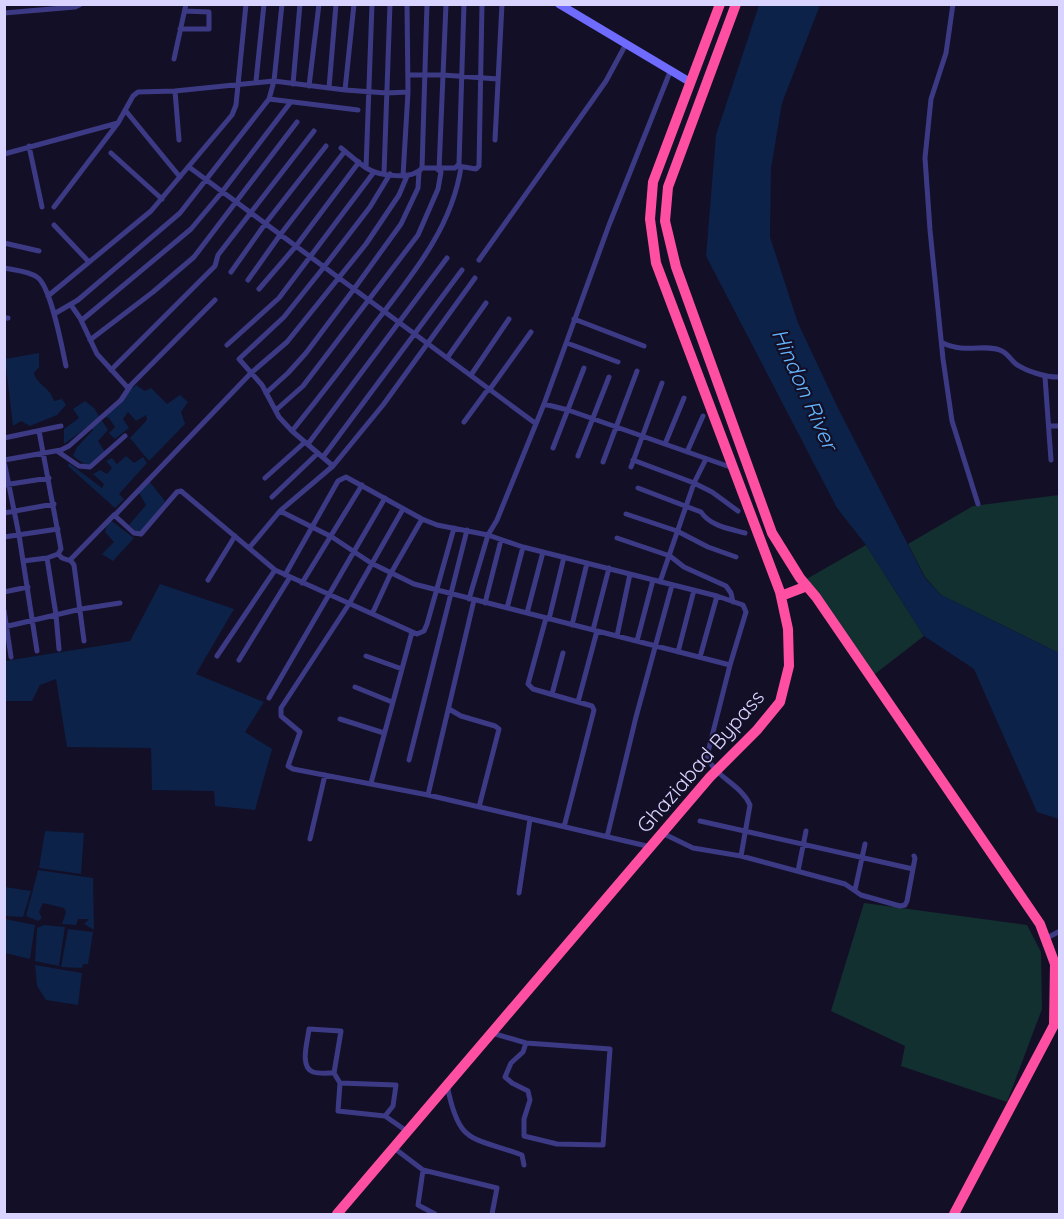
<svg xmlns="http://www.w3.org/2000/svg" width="1064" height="1219" viewBox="0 0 1064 1219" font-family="Quicksand,sans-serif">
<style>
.green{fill:#12302f}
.water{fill:#0c2248}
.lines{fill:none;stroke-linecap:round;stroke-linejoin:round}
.street{stroke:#3d3a85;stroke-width:5}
.secondary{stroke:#6f6bff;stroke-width:8}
.highway{stroke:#ff4fa3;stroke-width:10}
.labels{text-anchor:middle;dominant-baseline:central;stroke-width:4.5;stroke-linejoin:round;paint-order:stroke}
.street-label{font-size:21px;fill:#d9d4ff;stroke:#130f26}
.water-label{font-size:22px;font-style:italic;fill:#62b6ff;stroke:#130f26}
</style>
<rect width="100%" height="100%" fill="#130f26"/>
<path class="green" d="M1059 495V653L941 595 925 577 908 544 973 506Z
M866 545 924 636 871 677 803 581Z
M864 903 1027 925 1041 952 1042 1009 1007 1102 901 1066 905 1046 831 1011Z"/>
<path class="water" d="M759 5H820L782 103 771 168 770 237 798 323 837 406 925 578 941 595 1059 653V819L1037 812 974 669 924 636 866 545 837 508 706 256 716 135Z
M39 353V367L34 373C37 385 49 386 54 401L62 399 66 405 57 415 30 426 21 421 13 426 5 359Z
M136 385 145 391 151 388 167 404 180 395 188 402 181 412 185 424 149 461 130 438 147 420 146 415 136 421 128 412 123 419 129 428 115 439 109 433 115 427 109 418 101 416Z
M85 401 94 408 108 430 98 441 105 452 87 466 73 456 77 447 93 430 90 425 64 444V429L79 418 73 409Z
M126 456 134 463 143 457 147 463 119 494 124 499 115 508 68 466 69 463 102 488 104 484 93 474 100 470 107 474 112 468 106 461 112 458 117 464Z
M149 481 165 501 141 535 129 525 146 505 138 491Z
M109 519 134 538 113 561 102 554 114 542 105 532Z
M160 584 234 609 196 674 264 702 245 732 272 749 255 810 215 806 214 791 152 790 151 748 67 747 56 679 40 685 32 701H5V661L130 641Z
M45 831 84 833 81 874 39 868Z
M38 870 93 878 94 930 84 924 89 919H78L76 925 62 924 66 912 64 908 43 903 39 912 42 918 38 921 26 916Z
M5 887 31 891 23 917 5 916Z
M5 919 35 925 30 959 5 953Z
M44 925 65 927 59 966 35 961 37 928Z
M68 929 93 932 88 964H83L82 968 61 967Z
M35 965 82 973 78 1005 46 1000 37 986Z"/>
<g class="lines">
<path class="street" d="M953 4 946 53 931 99 925 158 930 230 943 359 952 421 978 504
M4 13 75 7 81 4
M180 29H209V12L185 11
M174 59 186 4
M408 75H443L498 79
M256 81 264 4
M293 84 300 4
M309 86 319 4
M329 88 336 4
M345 90 354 4
M175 91 179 140
M269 99 358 110
M125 110 180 177
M495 140 502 4
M29 146 42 207
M111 153 162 199
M4 154 118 123
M458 166 476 169 479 166 482 4
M189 167 535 423
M366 168 372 4
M422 168 427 4
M439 168H455L459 164 464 4
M439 170 446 4
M384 173 390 4
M403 176 408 92 407 4
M54 207 118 123 133 96 138 92 175 91 274 81 345 90 387 93 408 92
M54 225 89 262
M4 243 39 251
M479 260 592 101 606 81 626 44
M4 268C14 270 28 271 37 277 51 286 62 348 66 366
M231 272 265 224 326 146
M248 280 280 235 345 151
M259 289 296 246 359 162
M48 296 151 211 232 115 236 105 246 4
M71 305 80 318 97 354 128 388
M54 314 78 300 180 213 269 99 274 81 282 4
M4 318H8
M574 319 644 346
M82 320 191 229 222 192 290 103
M90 340 153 292 194 257 297 122
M567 343 618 362
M943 343C965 354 987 343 1002 351 1008 354 1011 360 1016 364 1025 371 1048 378 1060 377
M227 345 279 298 374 172
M447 358 486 303
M111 370 215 266 218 255 314 131
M471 375 509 319
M1045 377 1051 460
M266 393 288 373 306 353 354 289 401 224 418 188 419 172
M544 404 568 410 733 468
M276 410 303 386 418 235 438 189 441 172 436 168H422C413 180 380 176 368 169 358 163 350 155 341 148
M464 422 486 392 490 389 531 332
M1050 426H1060
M39 431 61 549 58 554
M292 431C321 395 349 359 376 322 412 275 452 228 461 167
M4 438 61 426
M308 444 447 258
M665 444 684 398
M553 448 584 368
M57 451 79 466 90 467 125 436
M687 452 703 416
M578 456 609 377
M323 457 462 270
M4 460 61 450 69 446 121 400 131 385 215 300
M633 460 694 483 712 492 738 511
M4 461 19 535 37 651
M603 462 637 371
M333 466 292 431 279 417 262 385 239 359 284 317 324 267 370 207 390 174
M631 467 662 383
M265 478 305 442
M4 485 49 478
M638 488 701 512C710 526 730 529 745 533
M272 497 318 453
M403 509 349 604 281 708V716L300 732 288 766 293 769 428 795 651 847
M280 511 332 537 371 563 414 584 730 665
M4 513 54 504
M626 514 677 531 708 547 736 557
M115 515 251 373 287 342 366 244 399 195 407 176
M4 537 58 529
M617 538 670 556 684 567 726 586 731 593 733 602
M249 548 280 511 333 466 383 405 475 278
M58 554 62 558 71 561 74 565 84 641
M47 558 56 615 59 649
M70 560 114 515 134 533 141 534 177 492 181 491 275 570 417 634 424 631 427 624 454 528
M23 561 47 558 58 554
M285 575 338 481 346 477 422 519 437 525 488 535 523 547 717 596 743 605 746 612 730 665 707 756C714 777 741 784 750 805L741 856
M208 580 235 536
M660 582 694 483 706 459
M302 583 362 485
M4 592 28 587
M469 599 488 535 497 520 544 404 609 225 670 72
M485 603 501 540
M507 608 523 547
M4 610 11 657
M373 612 391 573 422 519
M527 613 543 552
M546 618 528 684 533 689 592 706 594 710 564 827
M549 619 564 557
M572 625 587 563
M4 627 81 609 120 603
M593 630 609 568
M617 636 630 574
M637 641 653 580
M678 652 694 590
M217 656 275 570
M366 656 402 669
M700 657 717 596
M239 660 290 577
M355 687 392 702
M552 694 563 653
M269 698 385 498
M578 702 597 631
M449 709 461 716 495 726 499 729 479 807
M340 719 384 733
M409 760 467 530
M371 783 412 632
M428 795 474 600
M700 821 913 869
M662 833 693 848 741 856 845 884 861 895 900 906 905 905 907 901 915 858 914 856
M607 837 636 717 672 585
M310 839 325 775
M798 871 806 831
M855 890 865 844
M519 893 530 819
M1045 939 1060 931
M492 1033 526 1043
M526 1043 610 1049 603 1145 557 1144 524 1136V1119L530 1100 528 1091 512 1083 505 1077 511 1063 523 1052Z
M334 1073C328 1073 319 1074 313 1072 299 1067 308 1040 309 1029L341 1031 334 1073 340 1083
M447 1085C459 1146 471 1136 522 1155L524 1165
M385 1116 393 1106 396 1085 340 1083 338 1111 385 1116 408 1132
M394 1148 423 1170 497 1188 492 1214
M423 1170 418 1205 435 1214"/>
<path class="secondary" d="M559 4 690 82"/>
<path class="highway" d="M736 4 668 187 665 221 676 267 772 533 800 578 816 597 1040 924 1055 964 1054 1025 954 1214
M781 596 807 586
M337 1214 710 777 757 730 780 702 789 666 788 629 780 592 656 263 650 219 653 182 720 4"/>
</g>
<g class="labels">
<g class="street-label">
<text transform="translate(700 761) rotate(-49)">Ghaziabad Bypass</text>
</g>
<g class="water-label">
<text transform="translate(805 389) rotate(66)">Hindon River</text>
</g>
</g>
<rect width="1064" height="1219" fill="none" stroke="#d9d4ff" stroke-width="12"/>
</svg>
